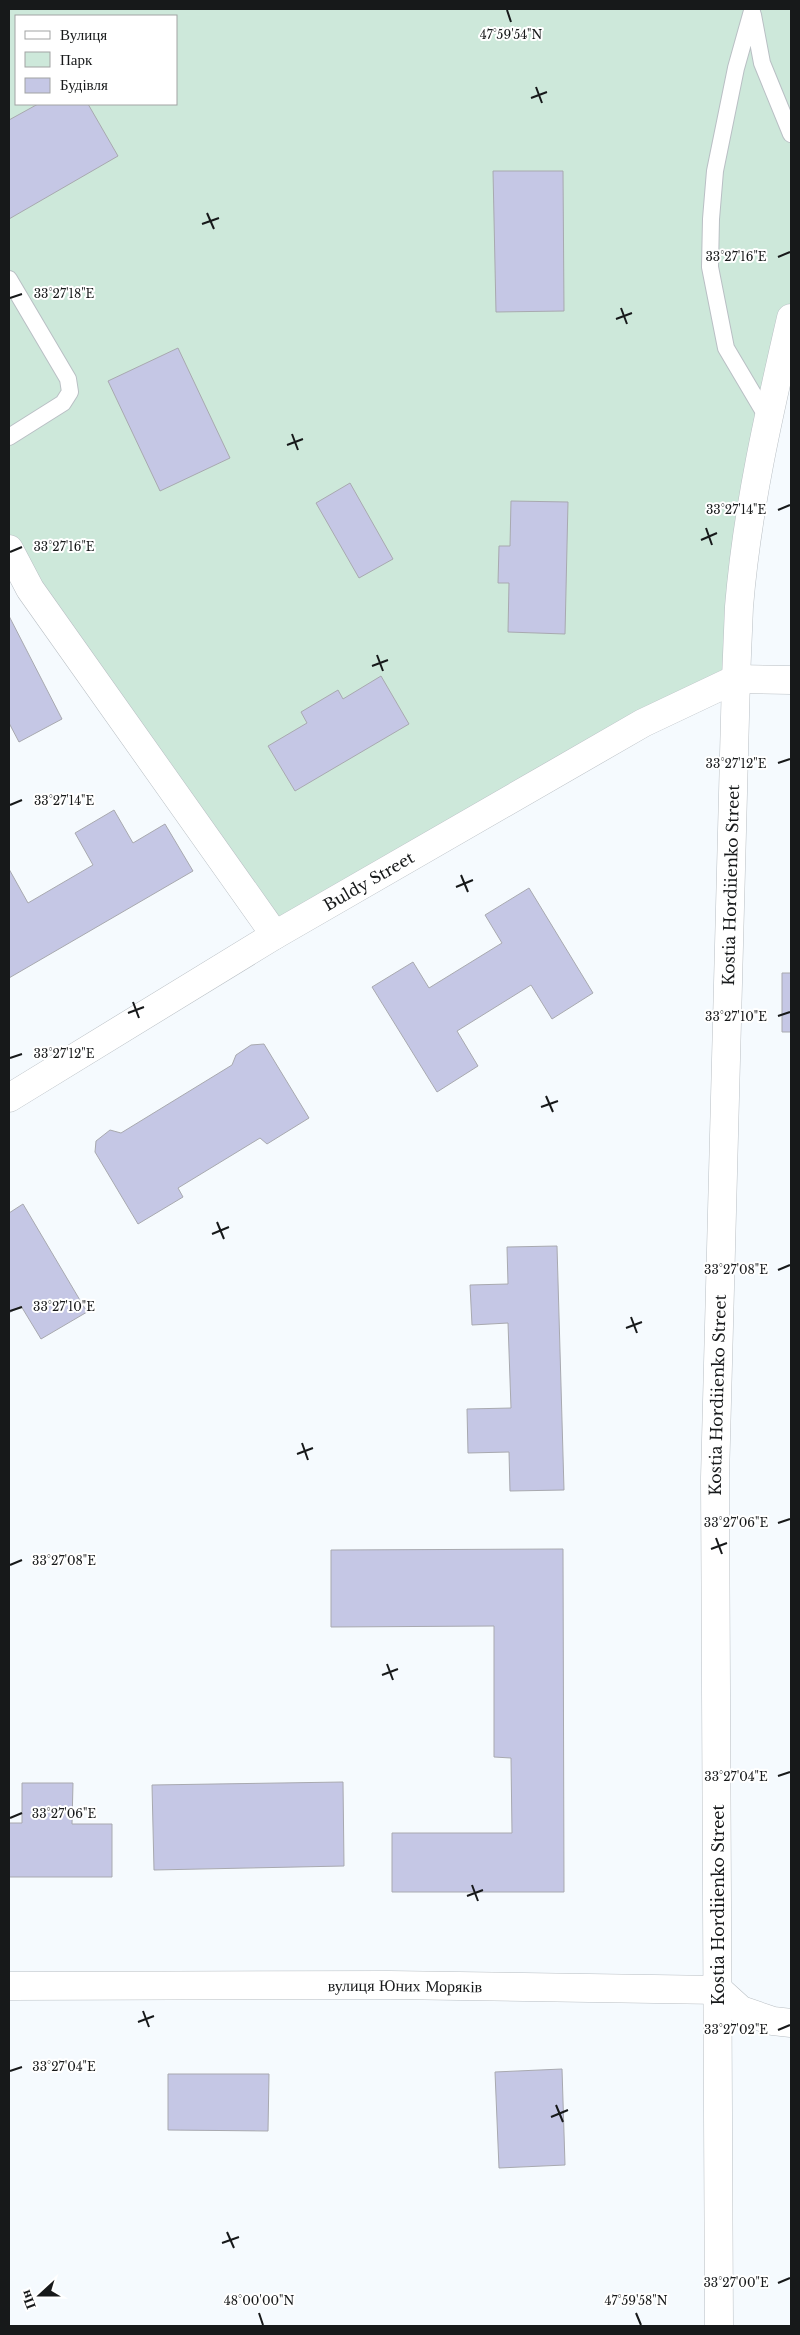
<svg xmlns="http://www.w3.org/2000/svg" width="800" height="2335" viewBox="0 0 800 2335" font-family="'Libre Baskerville',serif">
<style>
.green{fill:#cde8da;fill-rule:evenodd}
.building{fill:#c5c7e5;stroke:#a8a9af}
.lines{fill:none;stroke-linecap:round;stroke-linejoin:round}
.service-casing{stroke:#b9bfc4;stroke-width:18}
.minor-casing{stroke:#b9bfc4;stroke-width:29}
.service{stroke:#fff;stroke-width:16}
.minor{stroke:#fff;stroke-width:28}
.ticks{fill:none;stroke:#17191a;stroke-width:2}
.labels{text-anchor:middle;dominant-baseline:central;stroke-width:4;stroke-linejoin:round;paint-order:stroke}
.street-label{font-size:16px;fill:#17191a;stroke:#fff}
.ticks-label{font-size:12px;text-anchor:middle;fill:#17191a;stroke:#fff;stroke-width:4;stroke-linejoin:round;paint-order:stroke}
</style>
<rect width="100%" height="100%" fill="#f5fafe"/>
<path class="green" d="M9 9H791V318L736 679 275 935 9 549ZM16 16H176V104H16Z"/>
<path class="building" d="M38 104H88L118 156 9 219V120Z
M493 171H563L564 311 496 312Z
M178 348 230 458 160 491 108 381Z
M350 483 393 559 359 578 316 503Z
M511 501 568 502 565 634 508 632 509 583H498L499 546H510Z
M9 616 62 719 19 742 9 723Z
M381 676 409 724 295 791 268 746 307 723 301 712 338 690 343 699Z
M114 810 133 843 165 824 193 871 9 978V869L28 903 93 865 75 833Z
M529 888 593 993 552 1019 531 985 457 1031 478 1066 437 1092 372 987 413 962 429 988 502 943 485 915Z
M782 973H791V1032H782Z
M264 1044 309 1118 267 1144 260 1138 178 1188 183 1197 138 1224 95 1152 96 1141 110 1130 121 1133 232 1065 236 1055 251 1045Z
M23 1204 87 1312 41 1339 21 1306 9 1313V1213Z
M557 1246 564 1490 510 1491 509 1452 468 1453 467 1409 511 1408 508 1323 472 1325 470 1285 508 1284 507 1247Z
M563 1549 564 1892H392V1833H512L511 1758 494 1757V1626L331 1627V1550Z
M343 1782 344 1866 154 1870 152 1785Z
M22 1783H73L72 1824H112V1877H9V1823H22Z
M562 2069 565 2165 499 2168 495 2072Z
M168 2074H269L268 2131 168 2130Z"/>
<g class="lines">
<g class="service-casing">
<path id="service" d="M752 11 736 68 715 171 711 219 710 267 726 348 768 419
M753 15 762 63 791 134
M9 279 68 379 70 392 63 403 9 437"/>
</g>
<g class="minor-casing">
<g id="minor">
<path d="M9 549 30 589 275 935"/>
<path id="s1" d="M9 1098 275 935 643 723 736 679 791 680"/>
<path id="s2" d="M9 1986 390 1985 719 1990 741 2010 773 2021 791 2023"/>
<path id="s3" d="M719 2326 715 1478 736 679C737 655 738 631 739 607 747 509 769 413 791 318"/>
</g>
</g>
<use href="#service" class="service"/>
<use href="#minor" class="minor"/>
</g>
<path class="ticks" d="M507 10 511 22M536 87 542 103M531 98 547 92M207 213 214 229M202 224 219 218M778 257 790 252M10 298 22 294M621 308 627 324M616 319 632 313M292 434 298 450M287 445 303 439M778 510 790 505M706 528 712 545M701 540 717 533M10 552 22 547M377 655 383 671M372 666 388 660M778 763 790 759M10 805 22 800M461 875 468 892M456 887 473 880M133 1002 139 1018M128 1013 144 1007M778 1016 790 1012M10 1058 22 1054M546 1096 553 1112M541 1107 558 1101M217 1222 224 1239M212 1234 229 1227M778 1270 790 1265M10 1311 22 1307M631 1317 637 1333M626 1328 642 1322M302 1443 308 1460M297 1454 313 1448M778 1523 790 1519M716 1538 722 1554M711 1549 727 1543M10 1565 22 1560M387 1664 393 1680M382 1675 398 1669M778 1776 790 1772M10 1818 22 1813M472 1885 478 1901M467 1896 483 1890M143 2011 149 2027M138 2022 154 2016M778 2030 790 2025M10 2071 22 2067M556 2105 563 2122M551 2117 568 2110M227 2232 234 2248M222 2243 239 2237M778 2283 790 2278M259 2313 263 2325M636 2313 641 2325"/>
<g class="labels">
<g class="street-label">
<text stroke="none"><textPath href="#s1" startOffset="420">Buldy Street</textPath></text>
<text stroke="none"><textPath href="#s3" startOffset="1441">Kostia Hordiienko Street</textPath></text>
<text stroke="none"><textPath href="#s3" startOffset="931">Kostia Hordiienko Street</textPath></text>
<text transform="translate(718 1905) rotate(-90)">Kostia Hordiienko Street</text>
<text stroke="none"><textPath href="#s2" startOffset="396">вулиця Юних Моряків</textPath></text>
</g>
</g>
<g class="ticks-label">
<text x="511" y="39">47°59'54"N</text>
<text x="736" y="261">33°27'16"E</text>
<text x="64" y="298">33°27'18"E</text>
<text x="736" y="514">33°27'14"E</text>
<text x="64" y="551">33°27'16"E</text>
<text x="736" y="768">33°27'12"E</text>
<text x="64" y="805">33°27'14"E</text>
<text x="736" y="1021">33°27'10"E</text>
<text x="64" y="1058">33°27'12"E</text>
<text x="736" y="1274">33°27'08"E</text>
<text x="64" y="1311">33°27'10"E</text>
<text x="736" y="1527">33°27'06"E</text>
<text x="64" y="1565">33°27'08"E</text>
<text x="736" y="1781">33°27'04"E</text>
<text x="64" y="1818">33°27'06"E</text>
<text x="736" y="2034">33°27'02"E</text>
<text x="64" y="2071">33°27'04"E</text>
<text x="736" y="2287">33°27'00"E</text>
<text x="259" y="2305">48°00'00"N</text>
<text x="636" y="2305">47°59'58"N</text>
</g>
<rect width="800" height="2335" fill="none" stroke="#17191a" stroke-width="20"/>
<rect x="15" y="15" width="162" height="90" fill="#ffffff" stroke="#a2a3a3"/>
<rect x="25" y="31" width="25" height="8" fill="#ffffff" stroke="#a2a3a3"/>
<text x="60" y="40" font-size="15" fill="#17191a">Вулиця</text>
<rect x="25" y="52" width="25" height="15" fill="#cde8da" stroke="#a2a3a3"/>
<text x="60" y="65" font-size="15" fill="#17191a">Парк</text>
<rect x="25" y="78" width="25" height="15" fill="#c5c7e5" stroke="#a2a3a3"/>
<text x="60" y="90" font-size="15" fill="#17191a">Будівля</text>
<g transform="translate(40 2295) rotate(249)" stroke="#ffffff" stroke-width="4" paint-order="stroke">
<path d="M0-4L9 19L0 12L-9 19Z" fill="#17191a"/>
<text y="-8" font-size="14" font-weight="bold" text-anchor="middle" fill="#17191a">Пн</text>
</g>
</svg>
